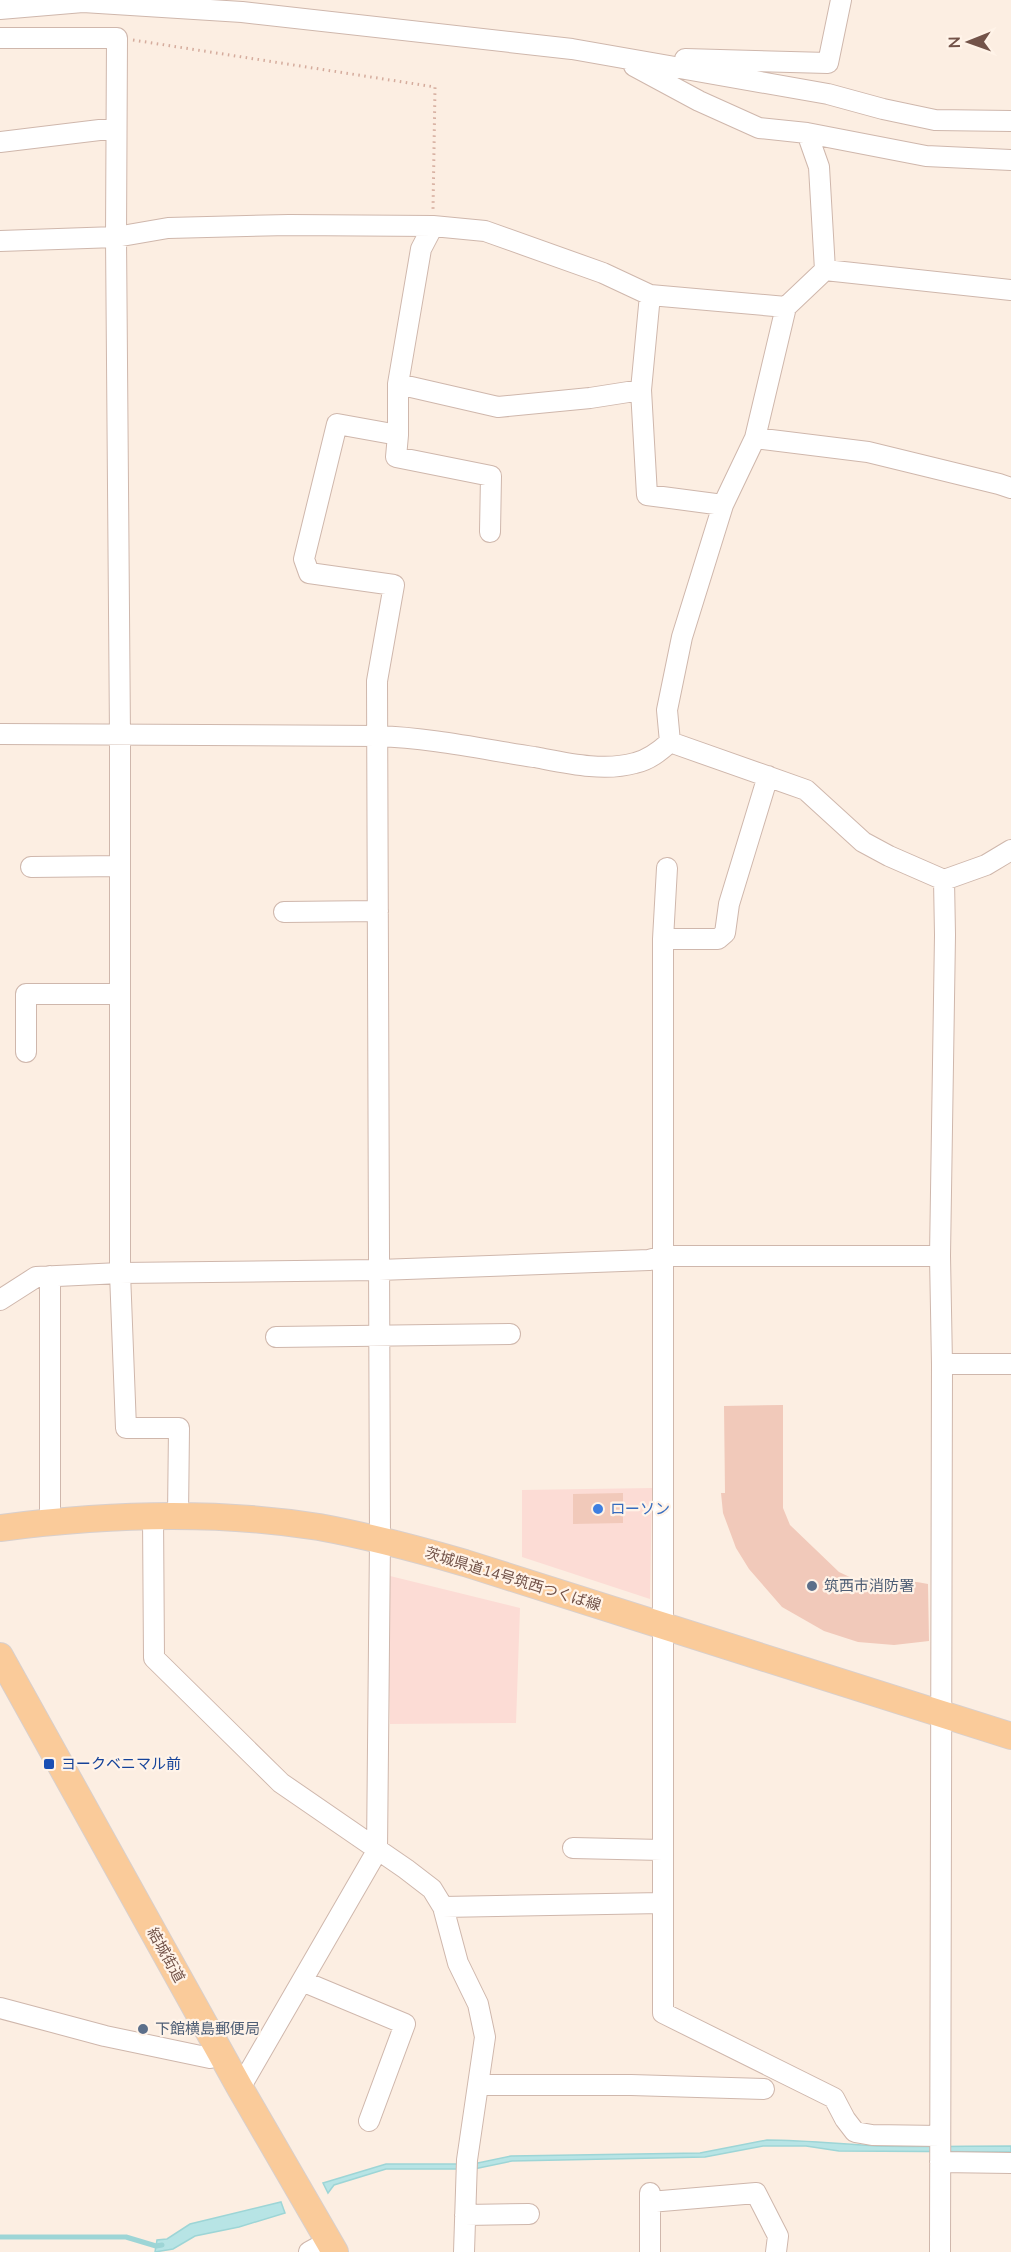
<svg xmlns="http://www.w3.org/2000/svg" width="1011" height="2252" viewBox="0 0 1011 2252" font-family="'Nunito Sans','Noto Sans JP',sans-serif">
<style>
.commercial{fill:#fcdcd5}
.water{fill:#b7e4e5;stroke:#9dd5d6;stroke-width:1.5}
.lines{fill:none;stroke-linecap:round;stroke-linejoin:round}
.stream{stroke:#9dd5d6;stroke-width:5}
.building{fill:#f1c9ba}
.minor-casing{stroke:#cfb7ac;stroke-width:22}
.major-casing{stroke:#d8cfcc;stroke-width:28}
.path{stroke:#d5ac9d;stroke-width:3;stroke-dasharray:1.5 4.5;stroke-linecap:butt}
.minor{stroke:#fff;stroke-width:20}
.major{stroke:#facb9a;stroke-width:26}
.shop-dot{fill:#3f7fe0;stroke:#fff3e8;stroke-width:2}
.service-dot{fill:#5c6f8a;stroke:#fff3e8;stroke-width:2}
.transit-dot{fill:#1a4fb4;stroke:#fff3e8;stroke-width:2}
.labels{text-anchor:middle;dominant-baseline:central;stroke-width:4.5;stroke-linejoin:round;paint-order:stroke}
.shop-label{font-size:15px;fill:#366cbe;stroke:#fff3e8;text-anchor:start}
.street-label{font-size:15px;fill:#735349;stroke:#fff3e8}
.service-label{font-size:15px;fill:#4e5e75;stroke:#fff3e8;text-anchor:start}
.transit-label{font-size:15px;fill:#164399;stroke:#fff3e8;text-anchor:start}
</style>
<rect width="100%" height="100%" fill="#fceee2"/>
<path class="commercial" d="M652 1488 650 1599 522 1557V1490Z
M386 1575 520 1608 516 1723 390 1724Z"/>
<path class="water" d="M767 2140C804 2140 840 2144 877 2146 922 2147 967 2146 1011 2146V2152L839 2151 806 2146H763L705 2157 512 2161 474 2169H386L334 2185 328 2193 323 2183 386 2164H473L511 2156 700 2153Z
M281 2202 285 2213 239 2227 195 2236 173 2249 155 2252 157 2240 167 2239 190 2224Z"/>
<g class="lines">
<path class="stream" d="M0 2237H126L156 2246 162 2245"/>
</g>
<path class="building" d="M783 1405V1508L790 1525 839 1572 856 1580H896V1582H917L928 1584 929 1641 894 1645 858 1642 824 1631 782 1607 749 1569 736 1548 723 1513 721 1493H725L724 1406Z
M623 1493V1523L573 1524V1494Z"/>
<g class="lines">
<g class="minor-casing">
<path id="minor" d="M0 9 83 2 242 12 572 49 828 94 883 109 935 120 1011 121
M0 38H117L116 237 120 736V1273L126 1428H179L178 1515
M685 59 828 63 841 0
M634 66 699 101 759 128 807 133 819 167 825 270
M807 133 926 156 1011 160
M0 142 116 128
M433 226 421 249 398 384V435L396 457 491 476 490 532
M0 241 116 237 168 228 289 225 433 226 485 231 603 273 650 295 786 307
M650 295 641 390 647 495 723 505
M398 384 498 407 590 398 641 390
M755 438 868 452 999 484 1011 488
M0 734 378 736C431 738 482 749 534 757 566 763 603 772 635 763 649 760 660 751 670 742
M670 742 667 710 682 637 723 505 755 438 786 307 825 270 1011 290
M670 742 806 790 863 842 889 856 944 880 986 865 1011 850
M31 867 120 866
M667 868 663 939V2013L834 2098 845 2119 855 2132 872 2135 940 2136
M284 912 378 911
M663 939H718L725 933 729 904 768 776
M26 1052V994H120
M0 1300 36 1277 120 1273 379 1270 649 1260 664 1256H940
M276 1337 510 1334
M942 1364H1011
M153 1516 154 1658 281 1783 406 1869 432 1889 443 1907 458 1963 478 2004 485 2037 467 2160 464 2252
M50 1521V1276
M573 1848 662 1850
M443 1907 662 1903
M302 1981 405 2024 369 2121
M0 2008 105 2036 210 2058 221 2053
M478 2085H631L764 2089
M240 2088 377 1851 380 1540 377 681 394 585 309 573 304 559 337 424 398 435
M940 2162 1011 2163
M650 2193V2252
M650 2202 756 2193 778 2236 776 2252
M465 2215 529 2214
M309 2252 329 2241
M940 2252 942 1364 940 1256 945 935 944 880"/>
</g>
<g class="major-casing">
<path id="major" d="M0 1528C106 1514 213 1510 319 1527 368 1536 417 1549 465 1563L1011 1736
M0 1656 240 2088 335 2252"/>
</g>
<path class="path" d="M133 40 435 87 433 210"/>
<use href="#minor" class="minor"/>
<use href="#major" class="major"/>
</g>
<circle class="shop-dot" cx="598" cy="1509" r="6"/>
<g class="service-dot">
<circle cx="812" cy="1586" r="6"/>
<circle cx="143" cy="2029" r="6"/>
</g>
<rect class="transit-dot" x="43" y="1758" width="12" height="12" rx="3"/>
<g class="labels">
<g class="shop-label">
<text x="610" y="1509">ローソン</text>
</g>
<g class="street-label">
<text transform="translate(513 1579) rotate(17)">茨城県道14号筑西つくば線</text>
<text transform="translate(166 1955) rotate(61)">結城街道</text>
</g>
<g class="service-label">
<text x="824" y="1586">筑西市消防署</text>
<text x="155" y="2029">下館横島郵便局</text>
</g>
<g class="transit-label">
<text x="61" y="1764">ヨークベニマル前</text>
</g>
</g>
<g transform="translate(969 42) rotate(269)" stroke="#fff3e8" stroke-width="4.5" paint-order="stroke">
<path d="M0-4.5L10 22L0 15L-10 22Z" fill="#735349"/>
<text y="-9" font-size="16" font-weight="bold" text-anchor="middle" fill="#735349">N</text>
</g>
</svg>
